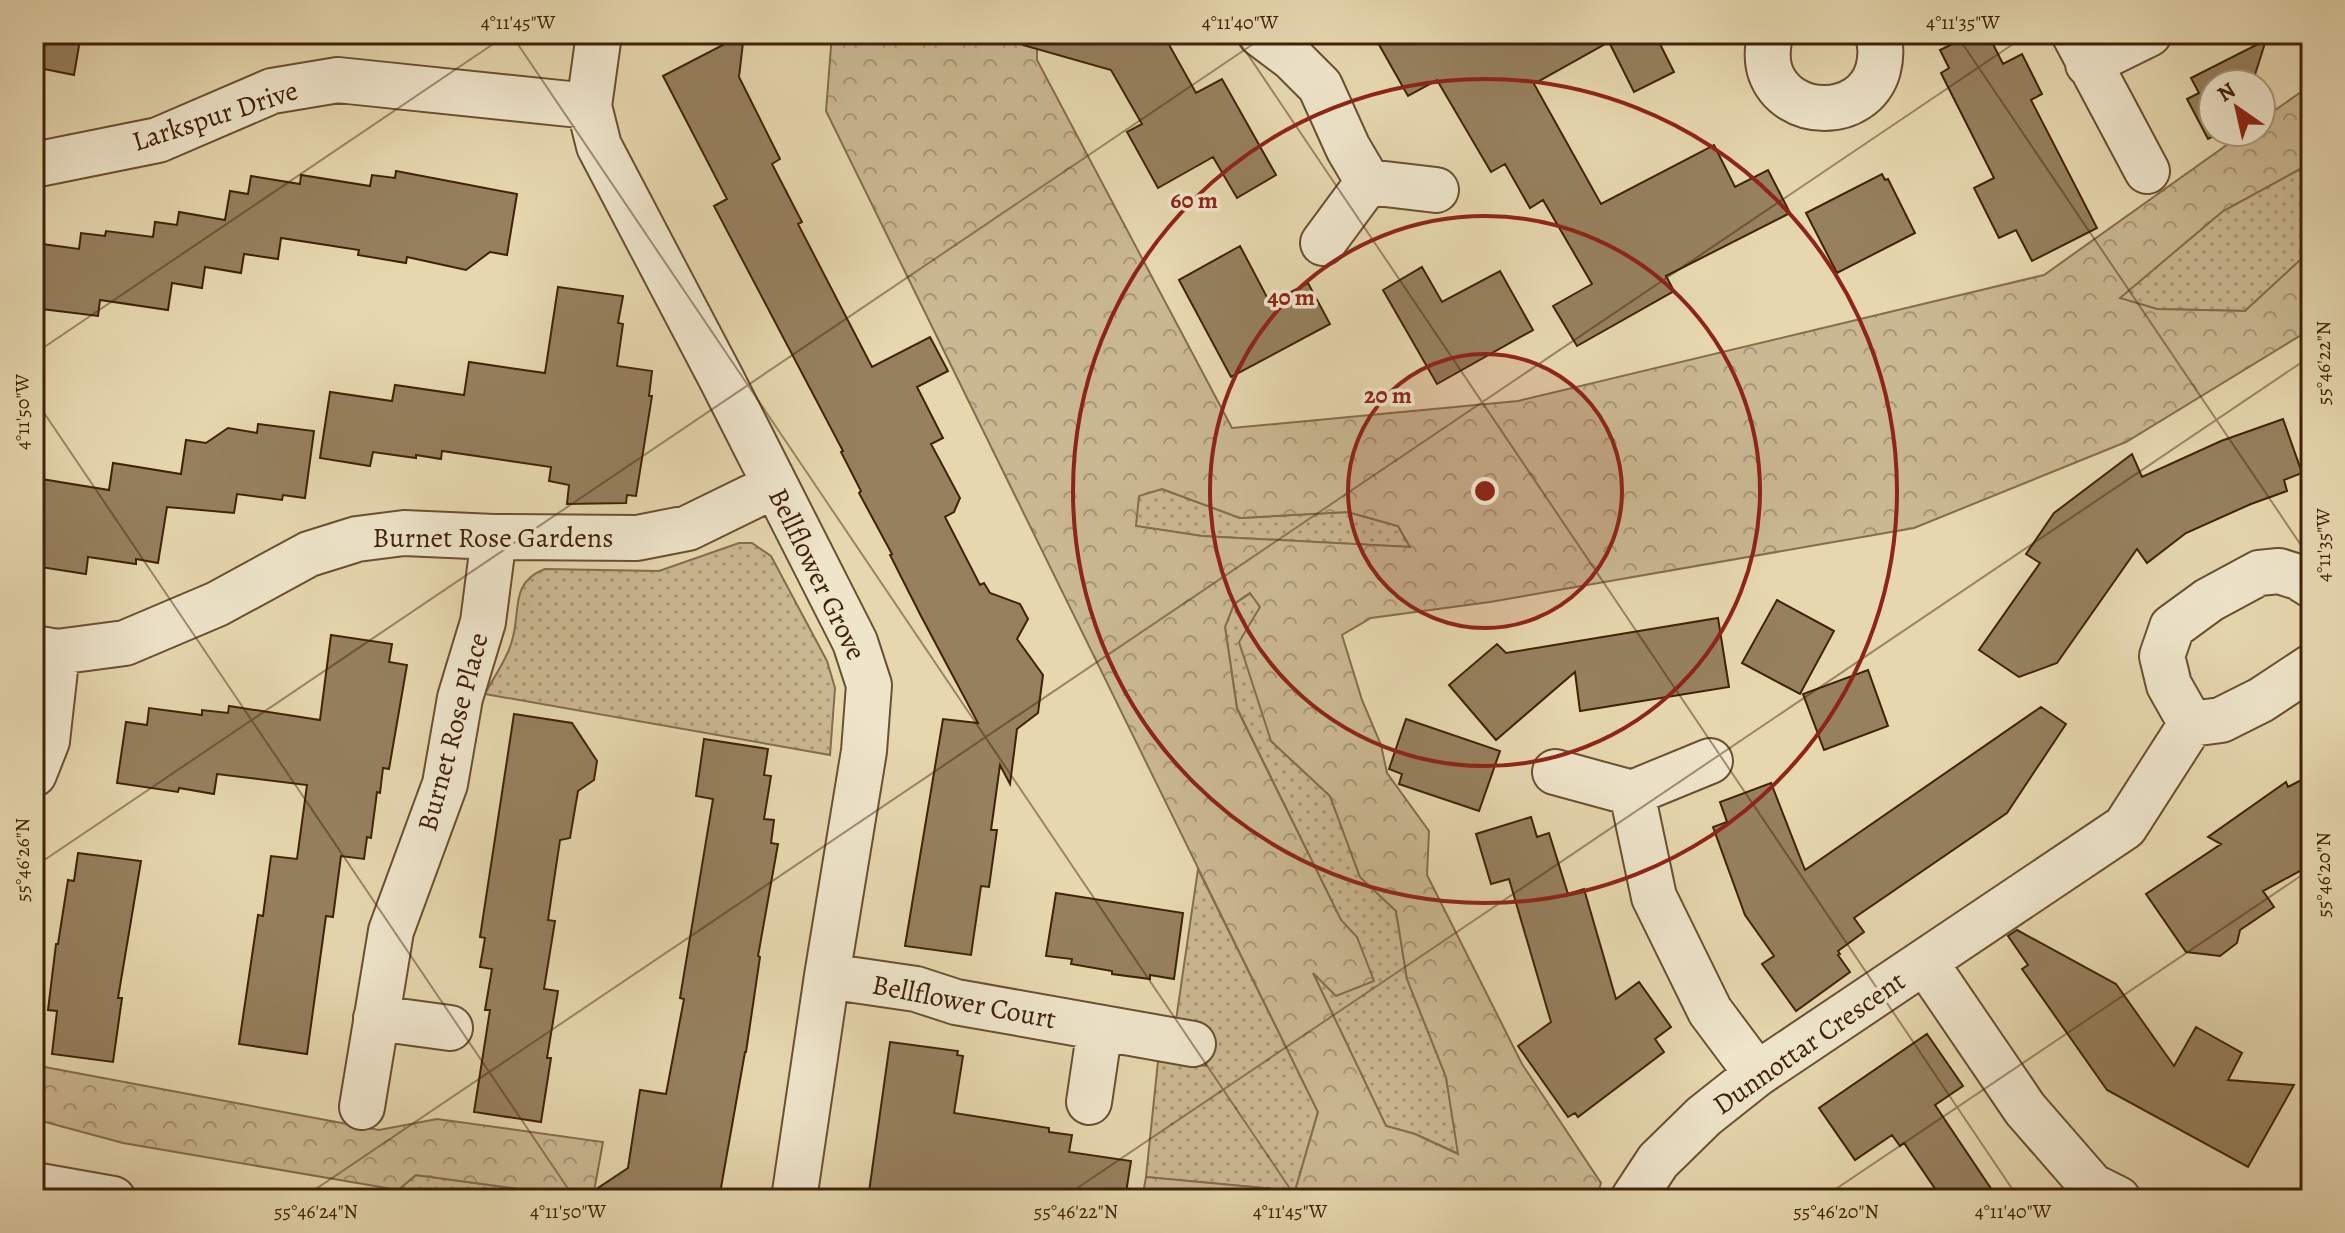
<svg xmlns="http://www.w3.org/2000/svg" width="2345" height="1233" viewBox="0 0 2345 1233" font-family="Alegreya,serif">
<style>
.grass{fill:url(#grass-dots);stroke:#856d4c;stroke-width:2}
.forest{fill:url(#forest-crowns);stroke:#856d4c;stroke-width:2;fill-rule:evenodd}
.building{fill:#96805e;stroke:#402207;stroke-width:2}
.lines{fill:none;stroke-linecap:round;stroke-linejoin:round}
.minor-casing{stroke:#6a4f31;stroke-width:48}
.minor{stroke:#efe5cb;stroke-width:44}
.ticks{fill:none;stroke:#402207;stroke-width:2;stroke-opacity:0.45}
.ring{fill:none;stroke:#8f2418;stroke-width:4}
.labels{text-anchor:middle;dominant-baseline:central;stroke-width:7;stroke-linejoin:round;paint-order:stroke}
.street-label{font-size:28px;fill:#402207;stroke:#efe5cb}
.centre{fill:#8f2418;stroke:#efe5cb;stroke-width:4}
.ring-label{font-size:24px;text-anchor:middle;font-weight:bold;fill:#8f2418;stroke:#efe5cb;stroke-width:7;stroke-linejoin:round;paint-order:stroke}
.neatline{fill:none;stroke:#402207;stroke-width:3}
.ticks-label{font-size:20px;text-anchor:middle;fill:#402207}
</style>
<defs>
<pattern id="grass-dots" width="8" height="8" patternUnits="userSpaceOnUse" patternTransform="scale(2)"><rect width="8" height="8" fill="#cab892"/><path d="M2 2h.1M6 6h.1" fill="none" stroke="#a59575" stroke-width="1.8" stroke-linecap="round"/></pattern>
<pattern id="forest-crowns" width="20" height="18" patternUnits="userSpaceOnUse" patternTransform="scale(2)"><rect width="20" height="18" fill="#cab892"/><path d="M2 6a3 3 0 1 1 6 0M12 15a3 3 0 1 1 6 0" fill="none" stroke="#a59575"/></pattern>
</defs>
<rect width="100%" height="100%" fill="#e6d7af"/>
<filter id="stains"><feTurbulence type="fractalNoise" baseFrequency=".0025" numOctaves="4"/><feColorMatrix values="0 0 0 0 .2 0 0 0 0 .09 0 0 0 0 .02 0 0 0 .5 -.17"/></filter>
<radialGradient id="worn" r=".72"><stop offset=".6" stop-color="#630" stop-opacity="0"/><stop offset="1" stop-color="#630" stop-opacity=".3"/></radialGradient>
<path class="grass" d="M2311 163V250L2245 311 2157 309 2119 298 2223 211Z
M1162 489 1240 518 1348 512 1398 526 1410 547 1202 536 1135 526 1139 495Z
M739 543H752L771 556 827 661 835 688 830 755 485 694C493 678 506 661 511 644 522 613 508 583 545 569L659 571Z
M1251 593 1260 607 1271 741 1330 796 1360 877 1396 911 1407 979 1446 1077 1459 1154 1415 1134 1386 1126 1311 969 1341 920 1237 708 1225 627 1234 604Z
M1198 869 1318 1112 1295 1191 1146 1177 1158 1061 1206 1066 1210 1032 1175 1027Z
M416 1175 557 1194 562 1199H460L398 1190Z"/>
<path class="forest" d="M832 34H1037V60L1232 428 1518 401 2044 275 2245 132H2261V120L2311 85V163L2223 211 2120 298 2157 309 2245 311 2311 250V329L2126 442 1914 528 1490 602 1371 618 1342 635 1362 700 1381 745 1387 773 1429 831 1427 875 1522 1064 1601 1183 1596 1199H1142L1146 1177 1295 1191 1318 1112 826 111ZM1162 489 1240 518 1348 512 1398 526 1410 547 1202 536 1136 526 1139 496ZM1250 593 1260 607 1239 642 1271 741 1330 796 1360 877 1396 911 1407 979 1446 1077 1458 1154 1415 1134 1386 1126 1313 973 1336 996 1374 981 1357 937 1341 920 1237 709 1225 627 1234 604Z
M34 1065 379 1130 437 1119 603 1142 593 1197 600 1199H562L557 1194 416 1175 398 1190 123 1143 34 1119Z"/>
<path class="building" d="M34 34H81L74 75 34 67Z
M744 34 739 77 780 159 772 164 802 222 798 224 872 367 930 337 948 371 917 387 943 438 931 444 960 498 954 512 945 517 980 585 984 583 990 593 1020 604 1028 619 1017 639 1043 675 1038 713 1017 729 1010 784 1000 765 991 830H997L989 887 981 886 971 955 905 946 943 719 978 723 921 616 890 555 892 554 859 493 861 491 841 452 843 451 714 206 727 199 663 76Z
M1024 34H1163L1196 93 1222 79 1276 175 1237 198 1213 157 1158 188 1127 132 1142 124 1111 70 1023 45Z
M1373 34H1655L1674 72 1634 92 1609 42 1534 84 1601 204 1714 145 1735 187 1768 170 1790 213 1666 276 1674 291 1577 346 1553 306 1592 284 1543 200 1530 208 1505 164 1491 172 1437 80 1408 96Z
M1973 34H1988L2003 64 2022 54 2042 94 2031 100 2097 228 2032 261 2016 230 1999 238 1974 188 1994 178 1941 73 1949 68 1940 50Z
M2266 40 2252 84H2213V132H2222L2208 139 2187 99 2199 93 2191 78Z
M396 171 517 194 507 255 490 252 466 270 407 257 406 263 358 255 359 250 281 238 278 259 244 254 241 273 205 267 202 288 172 283 168 310 100 300 98 316 34 308V243L79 249 81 233 105 236 106 231 153 237 155 222 177 225 179 212 225 220 230 191 248 194 251 176 300 184 301 175 370 186 372 175 395 178Z
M1882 174 1885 180 1888 179 1915 233 1837 273 1806 213Z
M1240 246 1270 303 1308 283 1330 324 1231 377 1179 280Z
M1422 267 1442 302 1500 271 1533 330 1437 384 1383 290Z
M558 287 623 296 618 323 623 324 617 366 652 371 649 396H652L636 496 627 495 626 503 567 504 569 485 549 481 551 467 442 451 441 459 416 455V458L373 452 370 466 320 458 330 392 392 401 395 385 464 395 469 362 545 373Z
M2283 419 2302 473 2284 480 2287 491 2251 504 2186 533 2147 563 2137 549 2057 663 2019 677 1979 650 2040 563 2026 554 2054 513 2132 454 2142 477 2221 441Z
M258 424 314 431 305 498 283 495 282 500 237 494 234 513 167 507 158 563 136 559V564L88 557 86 574 34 566V521L41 479 109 490 113 463 181 474 186 440 206 443 228 428 257 433Z
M1777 600 1834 631 1800 694 1742 663Z
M1718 618 1729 687 1580 711 1575 672 1496 740 1449 685 1497 644 1506 653Z
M331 635 392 644 389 662 407 665 389 769 383 768 380 793 377 792 371 838 367 837 364 859 341 856 333 917 326 916 307 1054 239 1044 258 915 263 916 271 856 297 859 307 785 217 774 214 794 179 788 178 792 117 783 126 722 147 725 149 708 202 715V710L228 713 229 706 320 720Z
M1868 670 1888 726 1824 750 1803 694Z
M2041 707 2066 724 2007 813 1854 918 1864 932 1838 951 1840 954 1838 955 1850 972 1796 1011 1762 964 1774 956 1745 915 1713 827 1727 822 1720 802 1771 783 1805 870Z
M514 714 572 723 597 761 594 780 578 791 570 838 560 840 548 920 555 921 544 989 558 991 547 1058H551L541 1122 474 1112 490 1010H485L492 969 480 967 485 938 480 937Z
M1406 719 1500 751 1479 811 1399 784 1402 774 1389 769Z
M704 739 768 749 764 775 771 776 764 819 774 820 771 843 778 844 758 956 760 957 746 1052H745L719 1199H659L595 1190 628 1168 640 1090 666 1094 684 999 680 998 713 799 696 796Z
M2311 775V865L2263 891 2274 907 2240 930 2237 943 2220 956 2186 952 2146 894 2221 844 2208 837 2286 782 2288 787Z
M1531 817 1537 837 1549 833 1568 894 1584 889 1616 999 1639 982 1671 1027 1655 1039 1664 1052 1578 1117 1575 1113 1568 1117 1518 1046 1551 1022 1509 879 1491 884 1476 834Z
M78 853 141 861 118 998H122L113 1062 52 1054 57 1011 48 1010 56 944H58L68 880 74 881Z
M1056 893 1183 913 1174 979 1150 975V979L1112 974V971L1071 964 1072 959 1046 956Z
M2017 930 2116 984 2174 1066 2196 1027 2242 1053 2228 1080 2294 1085 2248 1167 2107 1090 2022 969 2028 965 2008 936Z
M1927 1034 1963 1086 1935 1105 1998 1199H1942L1904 1143 1900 1146 1892 1135 1855 1160 1819 1108Z
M890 1042 958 1051 957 1055 963 1056 954 1113 1049 1128V1132L1072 1135 1069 1152 1131 1161 1125 1199H868Z"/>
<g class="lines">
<g class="minor-casing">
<path id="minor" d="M599 34 589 106 599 146 722 380 855 642 869 685 864 751 827 976 794 1199
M1260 34 1292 58 1320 86 1348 148 1368 182
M1770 34C1768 46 1766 58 1770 71 1786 120 1863 121 1878 70 1881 58 1882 46 1877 34
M2074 34 2147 171
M2088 64 2149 34
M34 165 158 140 272 91 338 80 589 106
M1323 243 1368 182 1436 190
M34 648 57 652 125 643 217 604 309 554 357 539 404 533 494 537 637 538 688 528 774 486
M2191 724 2169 685 2162 656 2172 627 2209 600 2259 573 2279 571 2298 577 2311 585
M2191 724 2221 720 2261 700 2311 667
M1555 772 1632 793 1710 761
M34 774 47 741 57 652
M1632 793 1654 897 1710 1011 1757 1074
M1925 962 2025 1109 2092 1186 2118 1199
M827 976 916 989 956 1002 1193 1044
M376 1018 450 1028
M1089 1102 1100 1028
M362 1107 391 931 445 784 460 698 483 622 494 537
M34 1185 113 1199
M1633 1199 1658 1161 1704 1116 1757 1074 2125 827 2191 724"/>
</g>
<use href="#minor" class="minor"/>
</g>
<path class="ticks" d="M511 34 1297 1199M1234 34 2019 1199M1956 34 2311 560M34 354 508 34M34 398 575 1199M34 867 1268 34M301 1199 2028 34M1061 1199 2311 356M1821 1199 2311 869"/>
<circle cx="1485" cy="491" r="137" fill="#8f2418" fill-opacity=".12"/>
<g class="ring">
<circle cx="1485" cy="491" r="137"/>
<circle cx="1485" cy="491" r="275"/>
<circle cx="1485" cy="491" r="412"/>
</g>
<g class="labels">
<g class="street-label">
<text transform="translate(215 116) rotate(-18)">Larkspur Drive</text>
<text x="493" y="538">Burnet Rose Gardens</text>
<text transform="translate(817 574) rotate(64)">Bellflower Grove</text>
<text transform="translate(453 732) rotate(-75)">Burnet Rose Place</text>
<text transform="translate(964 1002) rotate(11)">Bellflower Court</text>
<text transform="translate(1809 1043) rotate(-35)">Dunnottar Crescent</text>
</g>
</g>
<circle cx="1485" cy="491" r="12" class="centre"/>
<g class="ring-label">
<text x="1194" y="208">60 m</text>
<text x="1291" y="305">40 m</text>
<text x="1388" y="403">20 m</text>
</g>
<rect width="2345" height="1233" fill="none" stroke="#e6d7af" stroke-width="88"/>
<g transform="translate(2237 108) rotate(326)"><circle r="38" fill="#efe5cb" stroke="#a9977d" stroke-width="2"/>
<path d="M0-6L14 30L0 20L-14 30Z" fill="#8f2418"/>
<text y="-12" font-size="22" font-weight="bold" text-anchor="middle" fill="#402207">N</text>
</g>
<rect x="44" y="44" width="2257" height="1145" class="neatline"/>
<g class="ticks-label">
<text x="518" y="29">4°11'45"W</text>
<text x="1240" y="29">4°11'40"W</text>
<text x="1963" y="29">4°11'35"W</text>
<text transform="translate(2323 363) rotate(-90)" y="7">55°46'22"N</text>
<text transform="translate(22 412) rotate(-90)" y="7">4°11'50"W</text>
<text transform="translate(2323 545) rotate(-90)" y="7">4°11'35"W</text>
<text transform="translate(22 860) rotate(-90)" y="7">55°46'26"N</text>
<text transform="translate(2323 875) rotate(-90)" y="7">55°46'20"N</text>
<text x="316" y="1218">55°46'24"N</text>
<text x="568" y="1218">4°11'50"W</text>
<text x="1076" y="1218">55°46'22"N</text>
<text x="1290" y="1218">4°11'45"W</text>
<text x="1836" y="1218">55°46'20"N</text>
<text x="2013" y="1218">4°11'40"W</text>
</g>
<rect width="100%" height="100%" filter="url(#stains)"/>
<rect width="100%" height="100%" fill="url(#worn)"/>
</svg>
